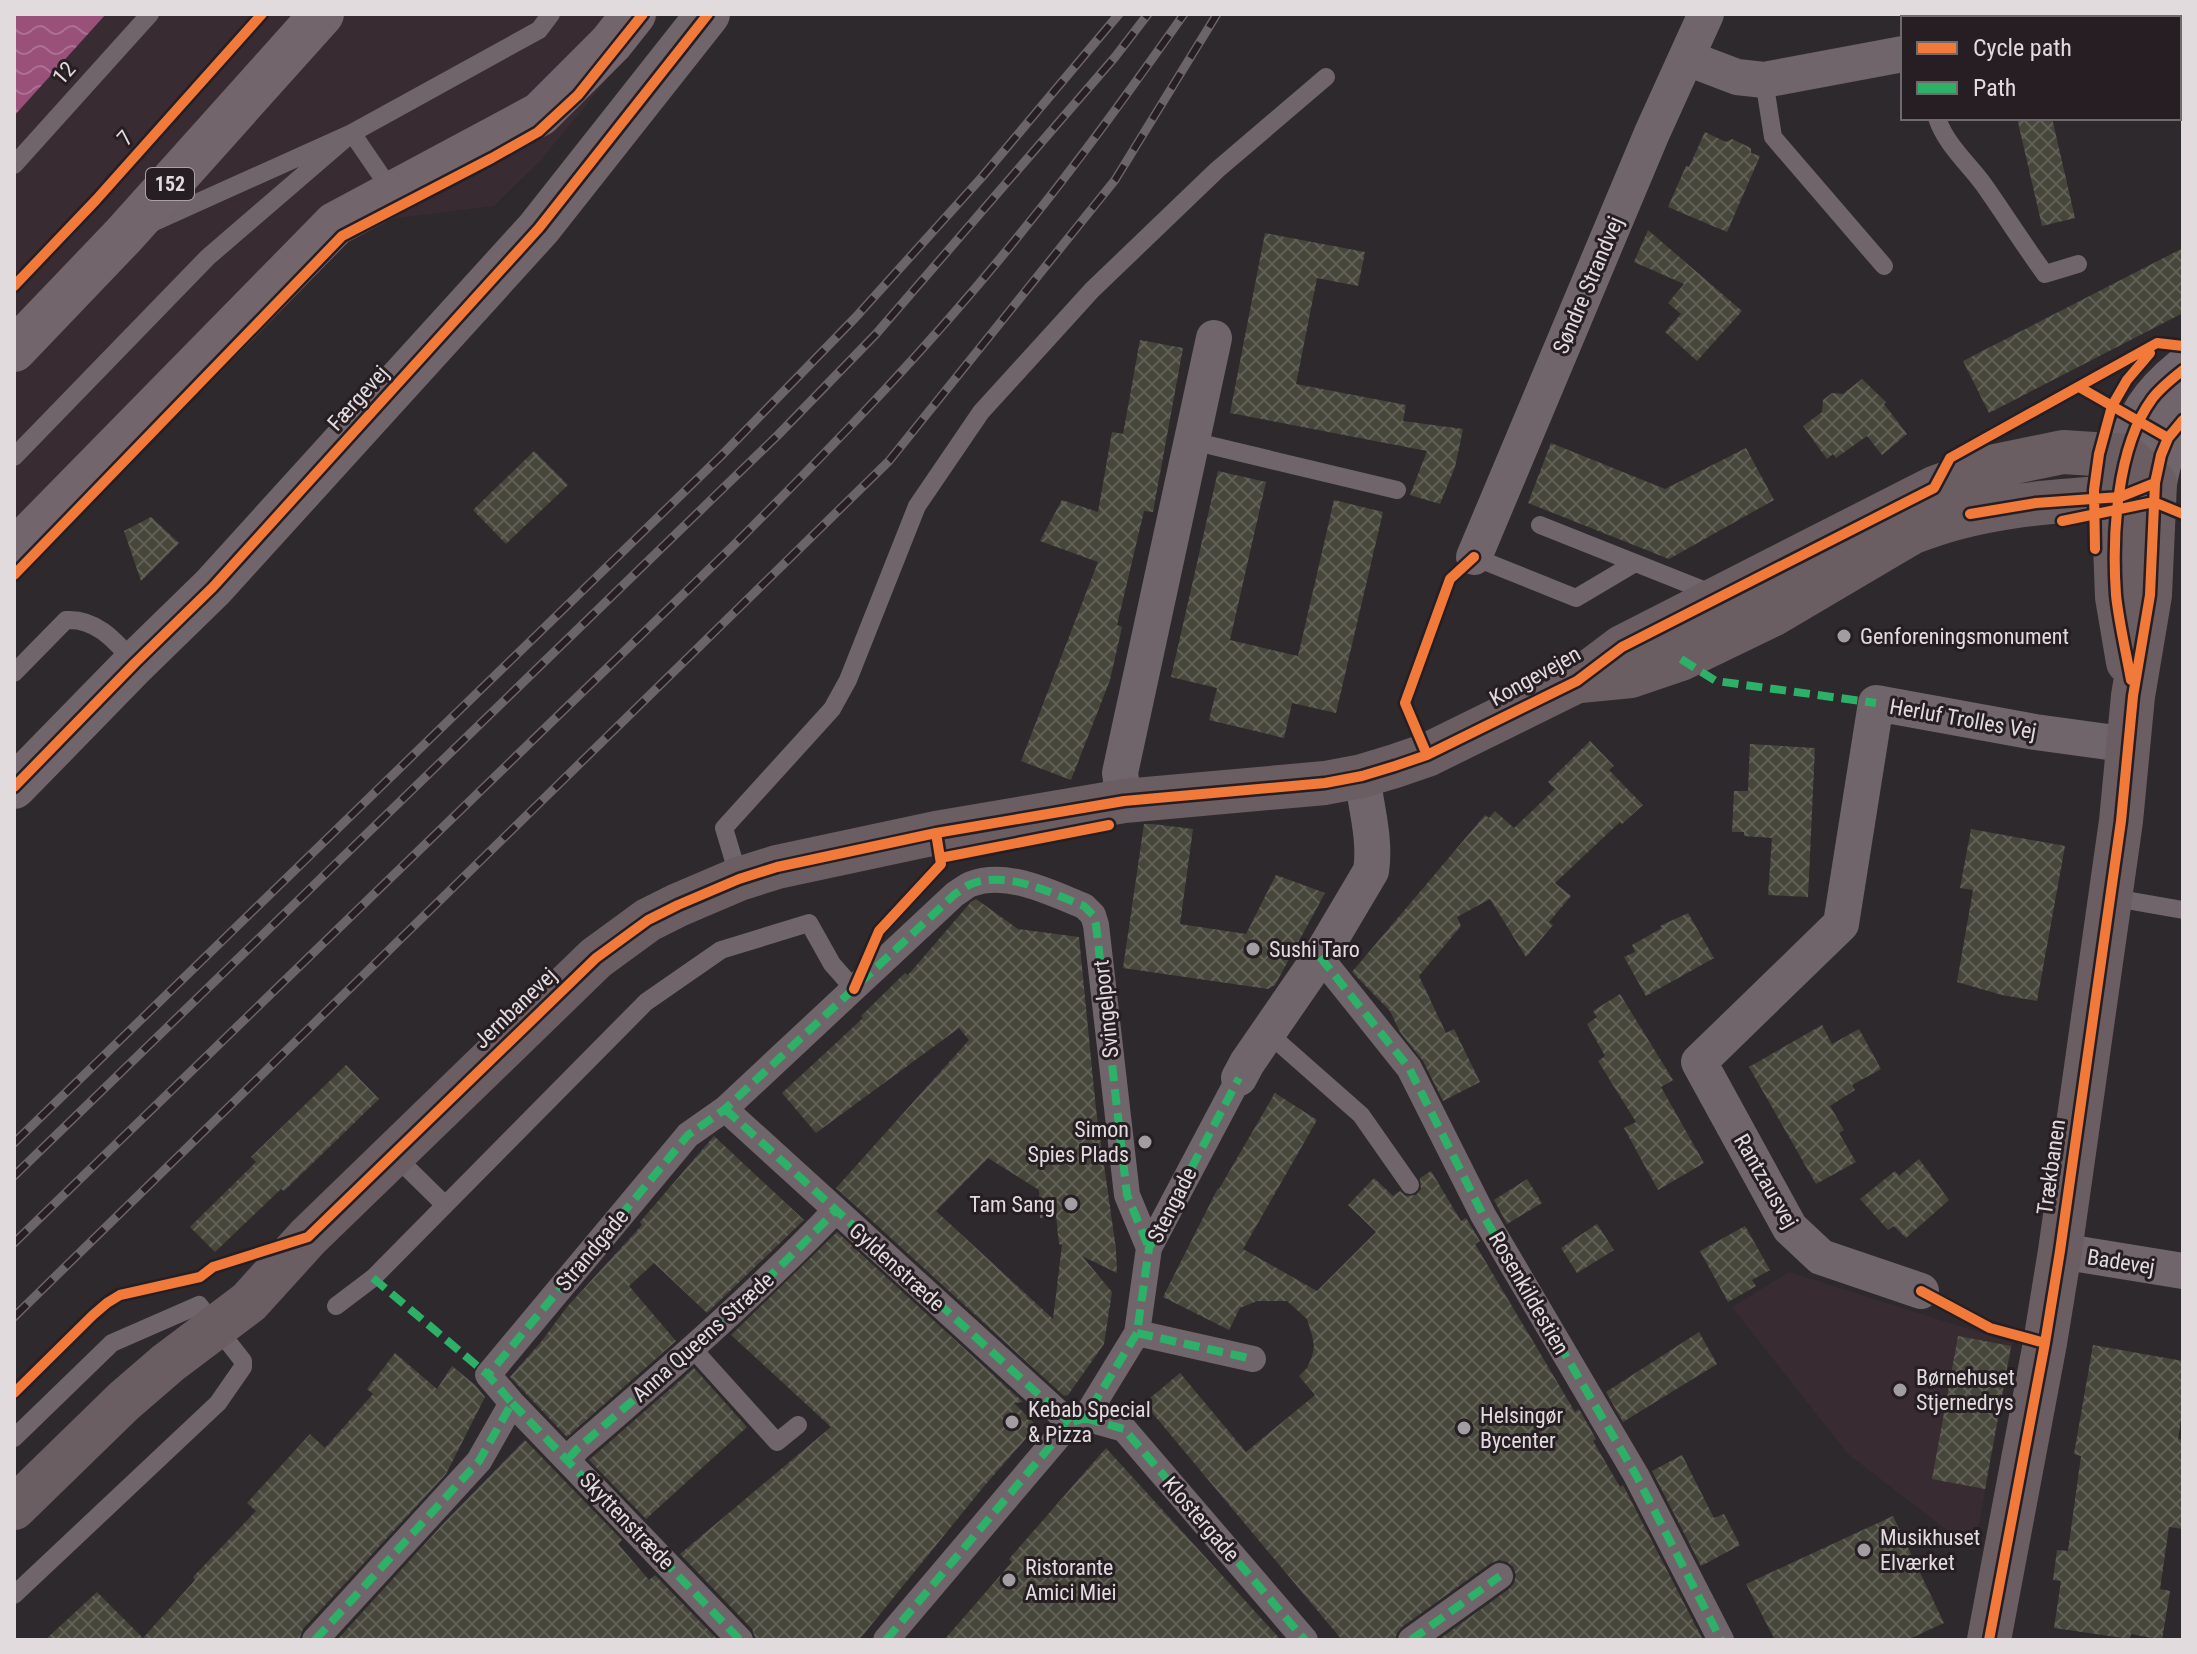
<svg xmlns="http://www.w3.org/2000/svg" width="2197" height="1654" viewBox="0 0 2197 1654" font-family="'Roboto Condensed',sans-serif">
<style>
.built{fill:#382b32}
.water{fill:url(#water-waves)}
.building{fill:url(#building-cross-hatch);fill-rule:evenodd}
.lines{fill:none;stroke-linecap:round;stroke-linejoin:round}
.service{stroke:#70656b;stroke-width:18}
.pedestrian{stroke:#70656b;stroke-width:26}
.minor{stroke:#70656b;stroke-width:36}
.tertiary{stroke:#70656b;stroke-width:44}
.secondary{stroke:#6a5e63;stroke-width:44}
.primary{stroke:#72656c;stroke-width:44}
.rail-casing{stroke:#6b6468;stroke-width:9}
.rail{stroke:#261e22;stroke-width:6;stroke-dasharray:18;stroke-linecap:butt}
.quiet{stroke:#2db169;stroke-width:8;stroke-dasharray:16 8;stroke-linecap:butt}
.cycleway-casing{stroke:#261e22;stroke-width:15}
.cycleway{stroke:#f17a3a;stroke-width:10}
.poi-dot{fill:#a29da0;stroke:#261e22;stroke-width:3}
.labels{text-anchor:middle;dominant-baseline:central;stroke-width:6;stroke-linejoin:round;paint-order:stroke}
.shield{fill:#261e22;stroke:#a9a2a6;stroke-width:2}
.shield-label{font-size:20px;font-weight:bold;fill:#e1dbde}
.street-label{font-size:22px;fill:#e1dbde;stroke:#261e22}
.poi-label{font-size:22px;fill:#e1dbde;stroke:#261e22;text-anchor:start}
</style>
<defs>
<pattern id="water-waves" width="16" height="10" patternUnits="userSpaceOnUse" patternTransform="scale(2)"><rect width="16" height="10" fill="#995079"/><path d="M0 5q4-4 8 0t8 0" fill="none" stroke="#ac7192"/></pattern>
<pattern id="building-cross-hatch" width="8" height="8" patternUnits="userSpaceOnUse" patternTransform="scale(2)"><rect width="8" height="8" fill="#46463b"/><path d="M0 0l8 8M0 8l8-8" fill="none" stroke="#606057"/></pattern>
</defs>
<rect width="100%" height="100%" fill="#2e292c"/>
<path class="built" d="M95 14H661L541 160 494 206 302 230 14 525V102Z
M1789 1272 2013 1343 1974 1551 1848 1454 1732 1307Z"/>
<path class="water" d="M14 14H106L14 116Z"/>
<path class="building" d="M2017 118H2052L2075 218 2042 226Z
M1705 132 1726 142 1732 139 1751 148V153L1760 156 1727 232 1668 207 1686 166 1689 167Z
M1648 230 1742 311 1697 361 1665 332 1681 314 1668 303 1684 284 1634 262Z
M1265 233 1365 252 1358 286 1317 278 1296 384 1406 405 1403 421 1463 429 1455 467 1440 504 1410 495 1427 451 1230 413Z
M2183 248V313L1989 413 1963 361Z
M1140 340 1183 348 1153 512 1144 511 1117 625 1122 627 1110 680 1071 780 1021 761 1098 562 1040 541 1062 500 1098 512 1112 432 1123 434Z
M1862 379 1886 402 1884 404 1907 434 1882 455 1867 436 1836 458 1833 454 1827 459 1803 426 1822 412 1823 400 1832 393 1843 394Z
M1551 443 1665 489 1746 448 1774 500 1669 559 1528 503Z
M534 451 568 485 506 544 473 510Z
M1218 471 1266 482 1230 640 1298 656 1334 500 1383 512 1336 713 1292 703 1284 738 1209 720 1217 688 1171 677Z
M151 517 179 543 141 581 124 531Z
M1590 741 1614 766 1609 770 1643 805 1622 824 1620 822 1555 883 1571 896 1549 922 1553 925 1526 957 1490 899 1457 917 1461 926 1419 976 1446 1033 1454 1029 1480 1082 1443 1101 1423 1061 1400 1032 1390 1011 1352 972 1485 815 1489 818 1495 811 1514 828 1555 789 1548 782Z
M1750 744 1815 748 1808 897 1768 895 1772 838 1744 836V832H1732L1734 791H1748Z
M1144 824H1153L1193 829 1180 924 1246 934 1276 875 1325 893 1275 985 1268 989 1123 968Z
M1971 829 2065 846 2037 1001 2002 995 1957 982 1973 890 1960 888Z
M976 899 1018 929 1079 937 1096 1109 1116 1249 1117 1273 1082 1256 1112 1292 1104 1344 1068 1395 1064 1396 836 1188 969 1040 959 1028 816 1133 782 1093 863 1018 861 1016 905 973 908 975 971 902ZM988 1158 1039 1190 1040 1218 1056 1216 1059 1244 1062 1245 1053 1319 936 1211Z
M1688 913 1714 958 1646 996 1624 957 1635 952 1632 945 1662 928 1660 926Z
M1620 994 1673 1080 1661 1087 1704 1163 1658 1190 1624 1128 1636 1122 1598 1061 1605 1056 1587 1024 1597 1017 1593 1011Z
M1822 1025 1832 1044 1859 1029 1881 1069 1852 1085 1855 1090 1830 1106 1844 1130 1839 1133 1856 1162 1816 1184 1749 1067Z
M346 1065 379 1099 284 1191 281 1189 215 1252 190 1227 256 1162 251 1157Z
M1275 1093 1317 1120 1243 1249 1317 1291 1376 1232 1348 1205 1374 1178 1393 1196 1400 1191 1406 1196 1416 1195 1421 1189 1420 1178 1431 1171 1461 1221 1466 1218 1480 1241 1475 1244 1575 1412 1579 1409 1596 1439 1593 1441 1620 1487 1623 1485 1703 1640H1438L1509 1589 1514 1583 1516 1575 1513 1567 1507 1562 1499 1560 1491 1563 1402 1627 1397 1633 1395 1640H1342L1144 1403 1180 1373 1246 1452 1315 1395 1299 1376 1307 1368 1312 1357 1314 1346 1312 1335 1307 1319 1287 1301H1257L1240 1308 1229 1330 1163 1297 1218 1188 1219 1189Z
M714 1136 804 1220 707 1313 654 1263 629 1286 676 1341 567 1437 510 1377 541 1342 567 1307 642 1225 640 1222Z
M1919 1159 1949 1200 1906 1238 1894 1226 1888 1230 1860 1199 1895 1171 1899 1176Z
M1527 1179 1542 1203 1507 1224 1494 1200Z
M1597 1224 1614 1250 1577 1273 1561 1248Z
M1745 1226 1770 1270 1752 1280 1756 1286 1728 1302 1700 1251Z
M837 1232 1023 1402 1014 1403 1037 1426 985 1485 859 1640H756L752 1629 680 1554 831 1427 731 1335Z
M1699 1332 1717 1364 1623 1422 1606 1392Z
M1958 1336 2011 1346 1985 1489 1932 1479Z
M2093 1345 2183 1361V1408L2178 1439 2183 1440V1529L2169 1527 2160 1589 2170 1591 2162 1640 2131 1634 2130 1639 2054 1628 2061 1581 2053 1580 2057 1550 2068 1551 2081 1456 2074 1454Z
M395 1353 437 1389 452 1366 475 1385 485 1397 446 1474 303 1629 299 1640H45L97 1592 143 1638 195 1580 193 1577 256 1511 247 1503 310 1434 325 1448 373 1394 367 1389Z
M694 1368 747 1427 646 1519 589 1460Z
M525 1440 622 1540 618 1544 649 1580 655 1575 718 1640H337L442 1525Z
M1106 1448 1281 1640H944L1012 1562 1009 1559Z
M1682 1455 1714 1518 1724 1514 1740 1545 1701 1566 1652 1471Z
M1893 1516 1944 1623 1907 1640H1775L1746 1584Z"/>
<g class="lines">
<path class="service" d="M1764 80 1773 137 1884 266
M1937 118C1946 145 1968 163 1984 185 2005 215 2024 245 2045 274L2078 264
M14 165 150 14
M152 223 352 133 393 193
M1192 441 1397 490
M14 457 208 257 352 133 539 30 551 14
M1540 525 1716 595
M1474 557 1576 598 1635 563
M14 673 66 620C97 618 116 642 135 663
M739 878 724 828 832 709 848 680 917 506 981 412 1092 290 1217 170 1326 77
M2109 897 2183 910
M1268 1033 1361 1115 1410 1185
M393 1154 444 1204
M336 1306 373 1278 646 1002 721 950 809 923 832 964 854 989
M693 1349 777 1442 798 1425
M14 1438 112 1343 199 1305 243 1361V1367L218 1403 14 1595"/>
<path class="pedestrian" d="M1320 957 1409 1068 1483 1215 1636 1475 1721 1640
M725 1109 1070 1423
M1137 1333 1253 1359
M512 1403 740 1640
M1085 1418 1124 1429 1305 1640
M568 1459 578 1448C666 1372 754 1296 835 1211
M315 1640 479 1461 512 1403 488 1375 688 1135 725 1109 955 894C960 891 966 886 971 884 1007 870 1051 893 1084 906L1093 915 1096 925 1127 1195 1149 1248
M886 1640 1070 1423 1085 1418 1137 1333 1149 1248 1239 1078
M1411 1640 1500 1576"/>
<path class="minor" d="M2158 14 2160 18
M2099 18 2121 14
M1687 58 1737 77 1764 80 1903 54
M2179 68 2183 78
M1474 557 1652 133 1706 14
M1124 801 1120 773 1214 338
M1239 1078 1247 1063 1320 957 1371 871C1376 841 1366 806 1362 776
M2060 1251 2183 1271
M1921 1291 1821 1257 1790 1228 1699 1062 1841 924 1876 703 2035 732 2130 745"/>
<path class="tertiary" d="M2125 456C2140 416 2150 397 2183 370
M2122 496 2155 483C2160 455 2165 442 2183 420
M14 787 135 663 213 587 539 228 708 14"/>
<path class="secondary" d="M2123 468 2115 544 2117 597 2128 662
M1580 681 1631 676 1681 659 1772 615 1911 533C1977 506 2049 501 2120 497
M14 1508 124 1401 168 1363 249 1302 308 1237 596 958 648 920 678 905 739 879 777 867 936 833 1124 801 1325 783 1362 776 1395 766 1427 755 1577 681 1622 647 1934 488 1995 466 2063 452 2125 456 2155 483 2150 595 2133 696 2121 821 2060 1251 2045 1343 1989 1640"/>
<path class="primary" d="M14 350 124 235 322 14
M14 551 335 224 540 114 611 43 634 14"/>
<g class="rail-casing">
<path id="rail" d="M14 1143 721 456 855 318 982 177 1119 14
M14 1176 778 435 876 334 1115 57 1148 14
M14 1243 732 547C835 444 937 339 1028 224 1083 156 1134 85 1184 14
M14 1317 889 461 1115 180 1217 14"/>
</g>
<use href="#rail" class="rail"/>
<path class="quiet" d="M1681 659 1716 681 1876 703
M1320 957 1409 1068 1483 1215 1636 1475 1721 1640
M725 1109 1070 1423
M373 1278 488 1375
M1137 1333 1253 1359
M512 1403 740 1640
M1085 1418 1124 1429 1305 1640
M568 1459 578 1448C666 1372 754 1296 835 1211
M315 1640 479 1461 512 1403 488 1375 688 1135 725 1109 955 894C960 891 966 886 971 884 1007 870 1051 893 1084 906L1093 915 1096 925 1127 1195 1149 1248
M886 1640 1070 1423 1085 1418 1137 1333 1149 1248 1239 1078
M1411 1640 1500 1576"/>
<g class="cycleway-casing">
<path id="cycleway" d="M14 286 96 200 262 14
M2079 387 2168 438
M1970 514 2036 503 2120 497 2155 483
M2062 521 2154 502 2183 514
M2095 549 2094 490 2099 454 2112 406 2127 380 2150 353
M14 575 342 236 492 158 538 132 578 95 643 14
M2131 680C2126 652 2119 623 2116 595 2112 537 2116 448 2152 399 2160 388 2172 379 2183 370
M1427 755 1405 703 1450 579 1474 557
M14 787 135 663 213 587 539 228 708 14
M940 858 1109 825
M854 989 879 931 941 864 936 833
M1921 1291 1990 1328 2045 1343
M14 1393 93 1315 107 1303 120 1295 200 1277 213 1267 308 1237 596 958 648 920 678 905 739 879 777 867 936 833 1124 801 1325 783 1362 776 1395 766 1427 755 1577 681 1622 647 1934 488 1950 458 2157 343 2183 346
M1989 1640 2045 1343 2060 1251 2121 821 2133 696 2150 595 2155 483 2161 455 2168 438 2183 420"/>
</g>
<use href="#cycleway" class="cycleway"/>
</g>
<g class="poi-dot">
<circle cx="1844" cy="636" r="8"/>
<circle cx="1253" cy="949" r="8"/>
<circle cx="1145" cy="1142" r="8"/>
<circle cx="1071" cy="1204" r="8"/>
<circle cx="1900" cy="1390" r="8"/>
<circle cx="1012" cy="1422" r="8"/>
<circle cx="1464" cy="1428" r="8"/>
<circle cx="1864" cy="1550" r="8"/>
<circle cx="1009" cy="1580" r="8"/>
</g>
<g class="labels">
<rect class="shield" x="146" y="168" width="48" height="32" rx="6"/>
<g class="shield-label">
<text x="170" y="184">152</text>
</g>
<g class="street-label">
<text transform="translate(64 73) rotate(-48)">12</text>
<text transform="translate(125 138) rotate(-48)">7</text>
<text transform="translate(1588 285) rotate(-67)">Søndre Strandvej</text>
<text transform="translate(358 398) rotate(-48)">Færgevej</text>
<text transform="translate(1535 676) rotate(-29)">Kongevejen</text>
<text transform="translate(1963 719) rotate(10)">Herluf Trolles Vej</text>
<text transform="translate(515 1008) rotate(-44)">Jernbanevej</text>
<text transform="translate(1106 1009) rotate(-96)">Svingelport</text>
<text transform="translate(2051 1167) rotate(-82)">Trækbanen</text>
<text transform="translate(1766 1181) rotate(60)">Rantzausvej</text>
<text transform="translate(1172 1205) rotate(-63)">Stengade</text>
<text transform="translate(592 1250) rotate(-50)">Strandgade</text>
<text transform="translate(2121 1262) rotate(9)">Badevej</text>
<text transform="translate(897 1267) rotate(42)">Gyldenstræde</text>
<text transform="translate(1529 1293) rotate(60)">Rosenkildestien</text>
<text transform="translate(703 1337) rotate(-42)">Anna Queens Stræde</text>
<text transform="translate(1201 1519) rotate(49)">Klostergade</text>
<text transform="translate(627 1521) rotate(46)">Skyttenstræde</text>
</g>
<g class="poi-label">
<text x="1860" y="636">Genforeningsmonument</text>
<text x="1269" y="949">Sushi Taro</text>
<text x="1129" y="1129" text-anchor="end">Simon<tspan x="1129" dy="25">Spies Plads</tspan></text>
<text x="1055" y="1204" text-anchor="end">Tam Sang</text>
<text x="1916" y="1377">Børnehuset<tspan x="1916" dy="25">Stjernedrys</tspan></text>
<text x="1028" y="1409">Kebab Special<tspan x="1028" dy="25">&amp; Pizza</tspan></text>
<text x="1480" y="1415">Helsingør<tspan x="1480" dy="25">Bycenter</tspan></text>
<text x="1880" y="1537">Musikhuset<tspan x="1880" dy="25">Elværket</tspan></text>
<text x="1025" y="1567">Ristorante<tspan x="1025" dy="25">Amici Miei</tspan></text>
</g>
</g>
<rect width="2197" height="1654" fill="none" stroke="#e1dbde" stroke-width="32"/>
<rect x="1901" y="16" width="280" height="104" fill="#261e22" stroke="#716a6d" stroke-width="2"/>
<rect x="1917" y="42" width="40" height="12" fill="#f17a3a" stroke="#716a6d" stroke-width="2"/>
<text x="1973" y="56" font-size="24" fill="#e1dbde">Cycle path</text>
<rect x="1917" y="82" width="40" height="12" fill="#2db169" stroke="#716a6d" stroke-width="2"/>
<text x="1973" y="96" font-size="24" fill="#e1dbde">Path</text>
</svg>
